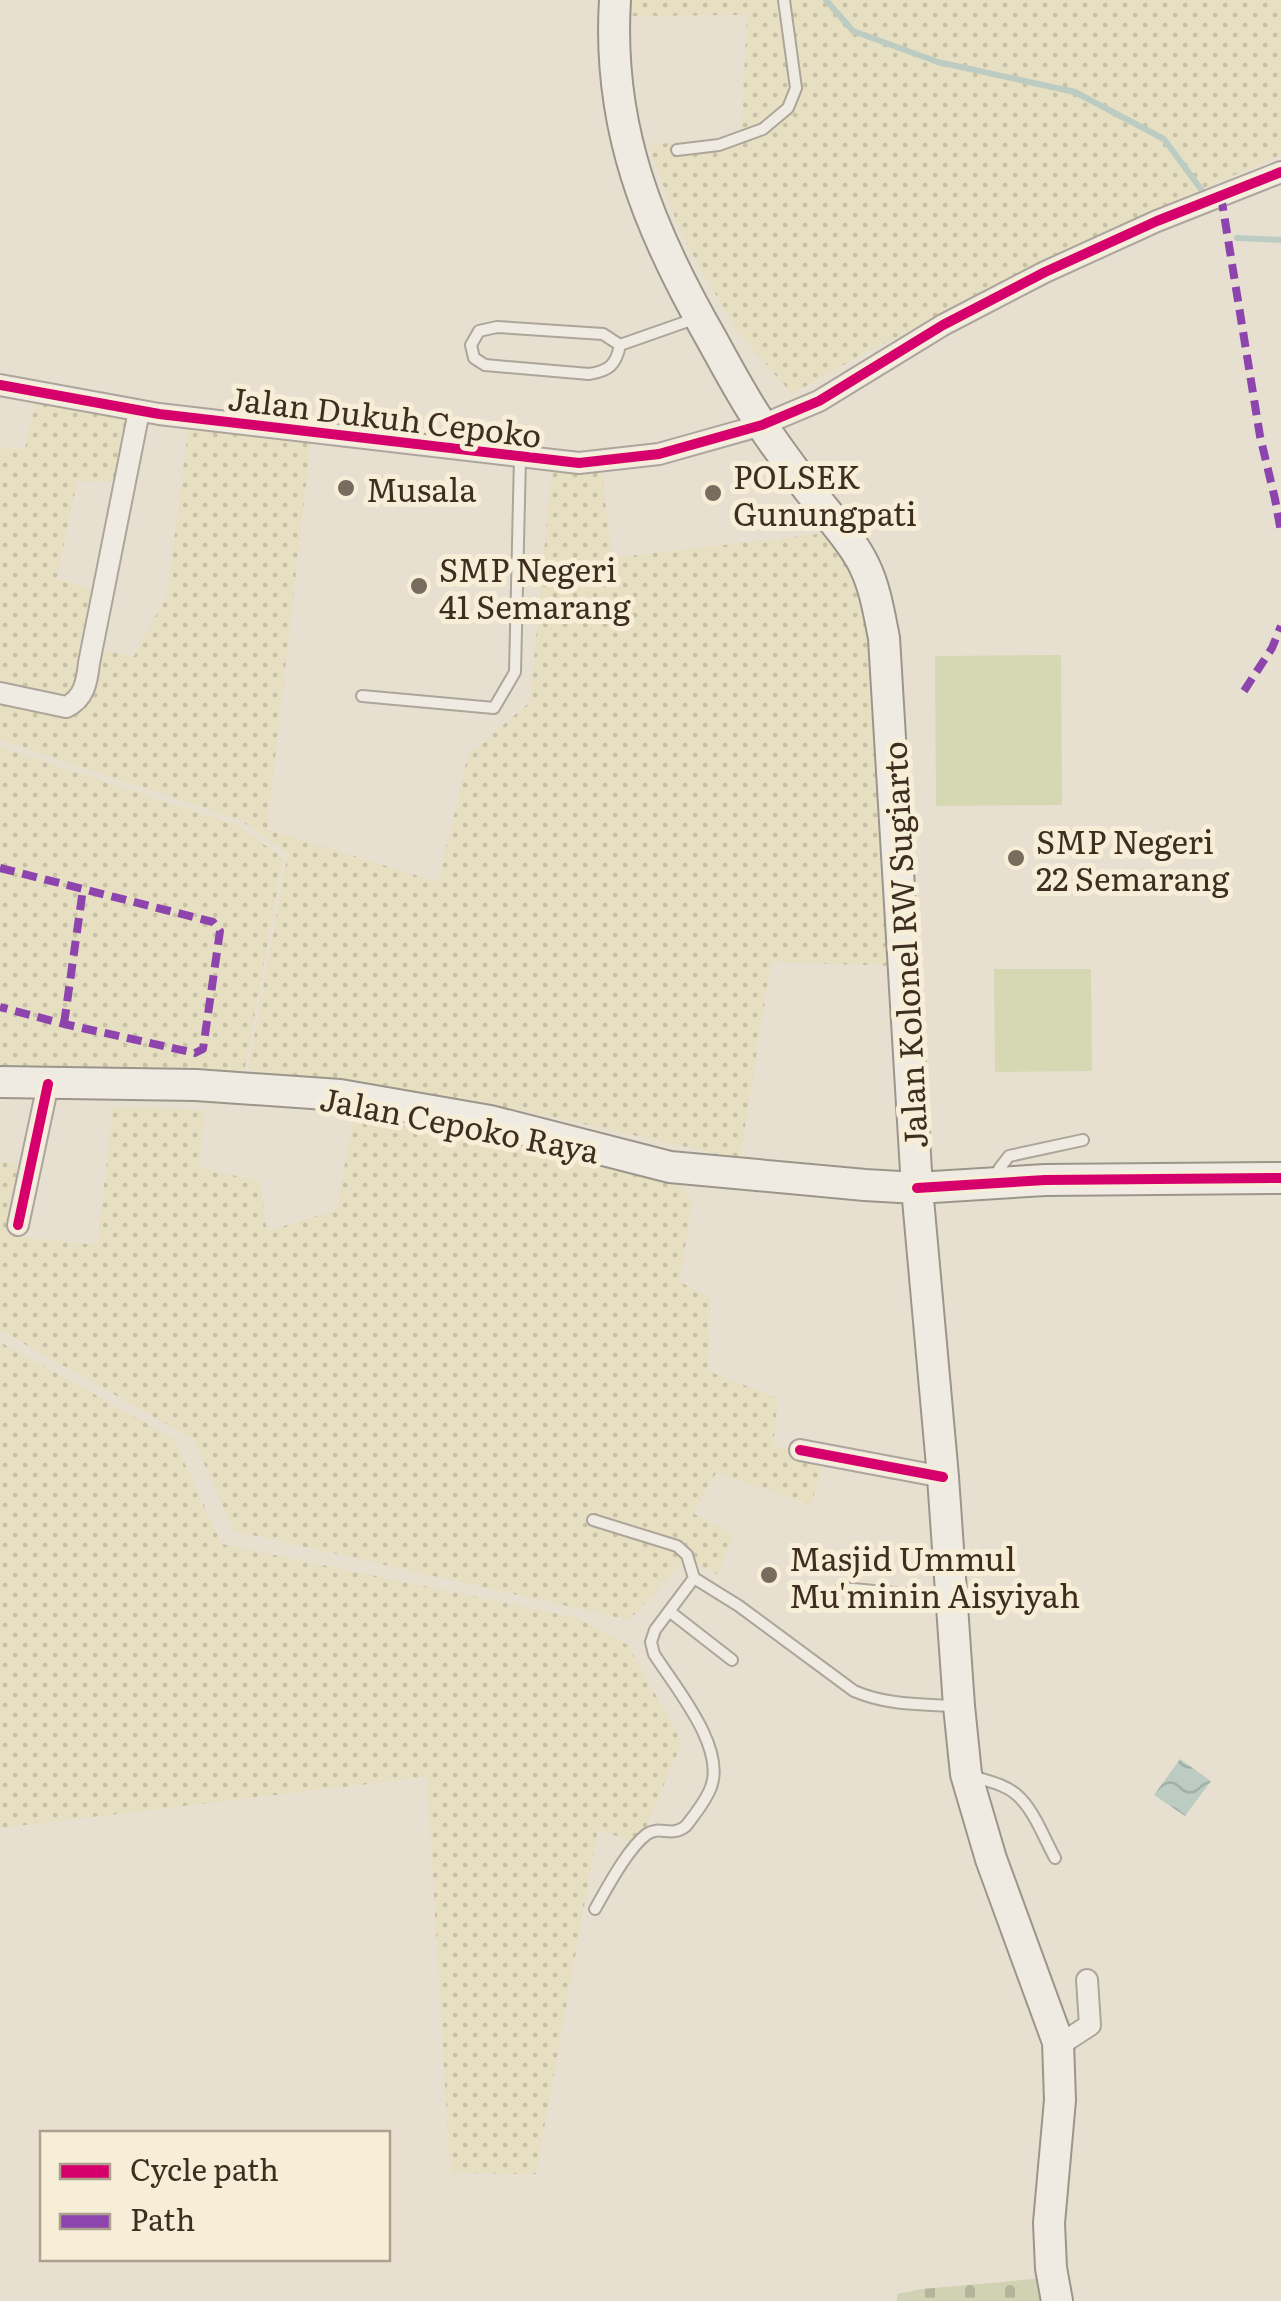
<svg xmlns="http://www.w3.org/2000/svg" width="1281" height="2301" viewBox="0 0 1281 2301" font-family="Literata,serif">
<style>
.farmland{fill:url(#farmland-dots)}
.cemetery{fill:url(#cemetery-stones)}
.pitch{fill:#d6d7b3}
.water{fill:url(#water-waves)}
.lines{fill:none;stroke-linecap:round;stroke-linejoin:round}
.stream{stroke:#bcccc2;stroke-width:6}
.lane-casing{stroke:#ada599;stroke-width:14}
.street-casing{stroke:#ada599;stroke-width:24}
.secondary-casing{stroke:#9c958a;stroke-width:34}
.lane{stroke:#efebe3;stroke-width:10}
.street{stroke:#efebe3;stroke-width:20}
.secondary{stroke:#efebe3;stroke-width:30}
.quiet{stroke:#8e44ad;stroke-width:8;stroke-dasharray:15 8;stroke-linecap:butt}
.cycleway-casing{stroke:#f7eed8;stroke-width:16}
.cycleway{stroke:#d6006c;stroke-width:10}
.poi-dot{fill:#786c5e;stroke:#f7eed8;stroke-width:4}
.labels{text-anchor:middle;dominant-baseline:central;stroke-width:10;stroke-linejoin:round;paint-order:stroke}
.street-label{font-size:32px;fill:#3d2e20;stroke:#f7eed8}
.poi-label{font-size:32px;fill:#3d2e20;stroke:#f7eed8;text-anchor:start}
</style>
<defs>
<pattern id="farmland-dots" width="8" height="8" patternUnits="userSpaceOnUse" patternTransform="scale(2.5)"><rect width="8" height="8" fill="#e6dfc2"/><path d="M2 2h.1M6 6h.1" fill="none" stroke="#c6c0a6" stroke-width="1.8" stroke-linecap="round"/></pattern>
<pattern id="cemetery-stones" width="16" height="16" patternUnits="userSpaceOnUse" patternTransform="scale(2.5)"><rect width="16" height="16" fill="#d1d1b3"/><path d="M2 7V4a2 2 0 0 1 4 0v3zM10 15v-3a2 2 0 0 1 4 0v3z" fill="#b4b49a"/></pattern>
<pattern id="water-waves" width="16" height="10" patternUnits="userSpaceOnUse" patternTransform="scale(2.5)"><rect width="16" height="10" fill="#bcccc2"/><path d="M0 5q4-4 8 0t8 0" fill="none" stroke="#a2b0a6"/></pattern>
</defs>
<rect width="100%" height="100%" fill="#e7e0d1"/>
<path class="farmland" d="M631 0H1281V155L1146 213 863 354 792 394 736 330 682 236 648 145 741 136 747 15 630 16Z
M35 401 131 412 117 481 77 482 57 578 91 590 79 647 134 656 167 595 189 423 311 440 267 829 438 882 468 755 530 702 552 467 601 465 612 558 834 532 866 581 895 966 771 962 740 1159 521 1110 248 1069 288 853 240 820 0 740V448L25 449Z
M0 747 236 825 283 858 243 1079 0 1069Z
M113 1107 204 1110 200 1168 260 1181 267 1231 336 1210 354 1117 675 1175 692 1201 680 1282 711 1298 708 1371 778 1398 773 1445 824 1461 811 1505 716 1473 693 1513 733 1534 718 1575 687 1558 629 1620 234 1531 193 1439 0 1330V1162L27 1164 22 1237 97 1245Z
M0 1342 173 1438 222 1544 578 1618 628 1645 682 1742 639 1845 598 1829 536 2174 450 2173 427 1777 0 1828Z"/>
<path class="cemetery" d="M1045 2278 1046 2301H897V2294L922 2289Z"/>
<path class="pitch" d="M1061 655 1062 805 936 806 935 656Z
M1091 969 1092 1071 995 1072 994 969Z"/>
<path class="water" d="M1180 1759 1211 1781 1185 1816 1154 1795Z"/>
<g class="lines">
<path class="stream" d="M826 0 853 31 938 62 1075 92 1164 139 1203 192
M1237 238 1281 240"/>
<g class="lane-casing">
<path id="lane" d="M677 150 719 145 763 129 788 108 796 88 784 0
M620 345C616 365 609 371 589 374L485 365 474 358 471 345 479 331 497 327 603 334 620 345 694 319
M362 696 494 708 515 672 520 457
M998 1178 999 1169 1009 1156 1083 1140
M593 1520 677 1546 687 1555 694 1578 739 1606 854 1691C886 1705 919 1704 953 1706
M842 1588 949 1598
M669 1611 732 1660
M972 1776C987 1781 1005 1784 1017 1795 1034 1810 1044 1838 1055 1858
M595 1909C607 1888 628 1848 647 1834 661 1825 671 1838 686 1826 695 1814 706 1801 711 1787 726 1747 675 1687 654 1654L651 1642 655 1630 694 1578"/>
</g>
<g class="street-casing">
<path id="street" d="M0 385 159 414 579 463 659 454 762 425 819 401 943 325 1045 272 1157 221 1281 172
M0 693 66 707C84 699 87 682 89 663L139 411
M18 1225 48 1084
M800 1450 943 1477
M1058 2042 1067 2040 1090 2025 1087 1980"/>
</g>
<g class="secondary-casing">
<path id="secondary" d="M615 0C607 128 649 230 711 338 727 367 742 396 761 424 781 453 802 482 824 509 838 527 854 544 864 565 875 587 879 613 884 638L917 1188 943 1477 959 1706 966 1774 991 1859 1058 2042 1060 2100 1049 2223 1051 2268 1057 2301
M0 1082 196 1085 340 1095 490 1121 670 1167 865 1185 917 1188 1045 1180 1281 1178"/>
</g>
<use href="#lane" class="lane"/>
<use href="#street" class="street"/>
<use href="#secondary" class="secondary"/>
<path class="quiet" d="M1221 196 1260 436 1275 499 1281 532
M1244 691 1272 648 1281 626
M0 868 213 922 220 931 203 1049 195 1053 64 1024 0 1007
M64 1024 83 889"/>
<g class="cycleway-casing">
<path id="cycleway" d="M0 385 159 414 579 463 659 454 762 425 819 401 943 325 1045 272 1157 221 1281 172
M917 1188 1045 1180 1281 1178
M18 1225 48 1084
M800 1450 943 1477"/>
</g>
<use href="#cycleway" class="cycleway"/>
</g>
<g class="poi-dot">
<circle cx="346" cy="488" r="10"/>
<circle cx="713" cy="493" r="10"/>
<circle cx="419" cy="586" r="10"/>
<circle cx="1016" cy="858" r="10"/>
<circle cx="769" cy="1575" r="10"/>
</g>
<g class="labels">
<g class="street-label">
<text transform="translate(385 415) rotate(7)">Jalan Dukuh Cepoko</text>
<text transform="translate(903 945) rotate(-93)">Jalan Kolonel RW Sugiarto</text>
<text transform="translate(460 1123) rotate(11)">Jalan Cepoko Raya</text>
</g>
<g class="poi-label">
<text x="733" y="475">POLSEK<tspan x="733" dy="37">Gunungpati</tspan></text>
<text x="366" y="488">Musala</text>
<text x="439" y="568">SMP Negeri<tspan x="439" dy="37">41 Semarang</tspan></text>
<text x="1036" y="840">SMP Negeri<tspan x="1036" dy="37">22 Semarang</tspan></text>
<text x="789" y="1557">Masjid Ummul<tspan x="789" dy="37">Mu'minin Aisyiyah</tspan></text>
</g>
</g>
<rect x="40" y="2131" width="350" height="130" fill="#f7eed8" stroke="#ada18e" stroke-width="2.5"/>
<rect x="60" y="2164" width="50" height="15" fill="#d6006c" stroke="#ada18e" stroke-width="2.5"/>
<text x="130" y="2181" font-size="30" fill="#3d2e20">Cycle path</text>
<rect x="60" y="2214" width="50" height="15" fill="#8e44ad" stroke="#ada18e" stroke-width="2.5"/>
<text x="130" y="2231" font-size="30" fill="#3d2e20">Path</text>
</svg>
